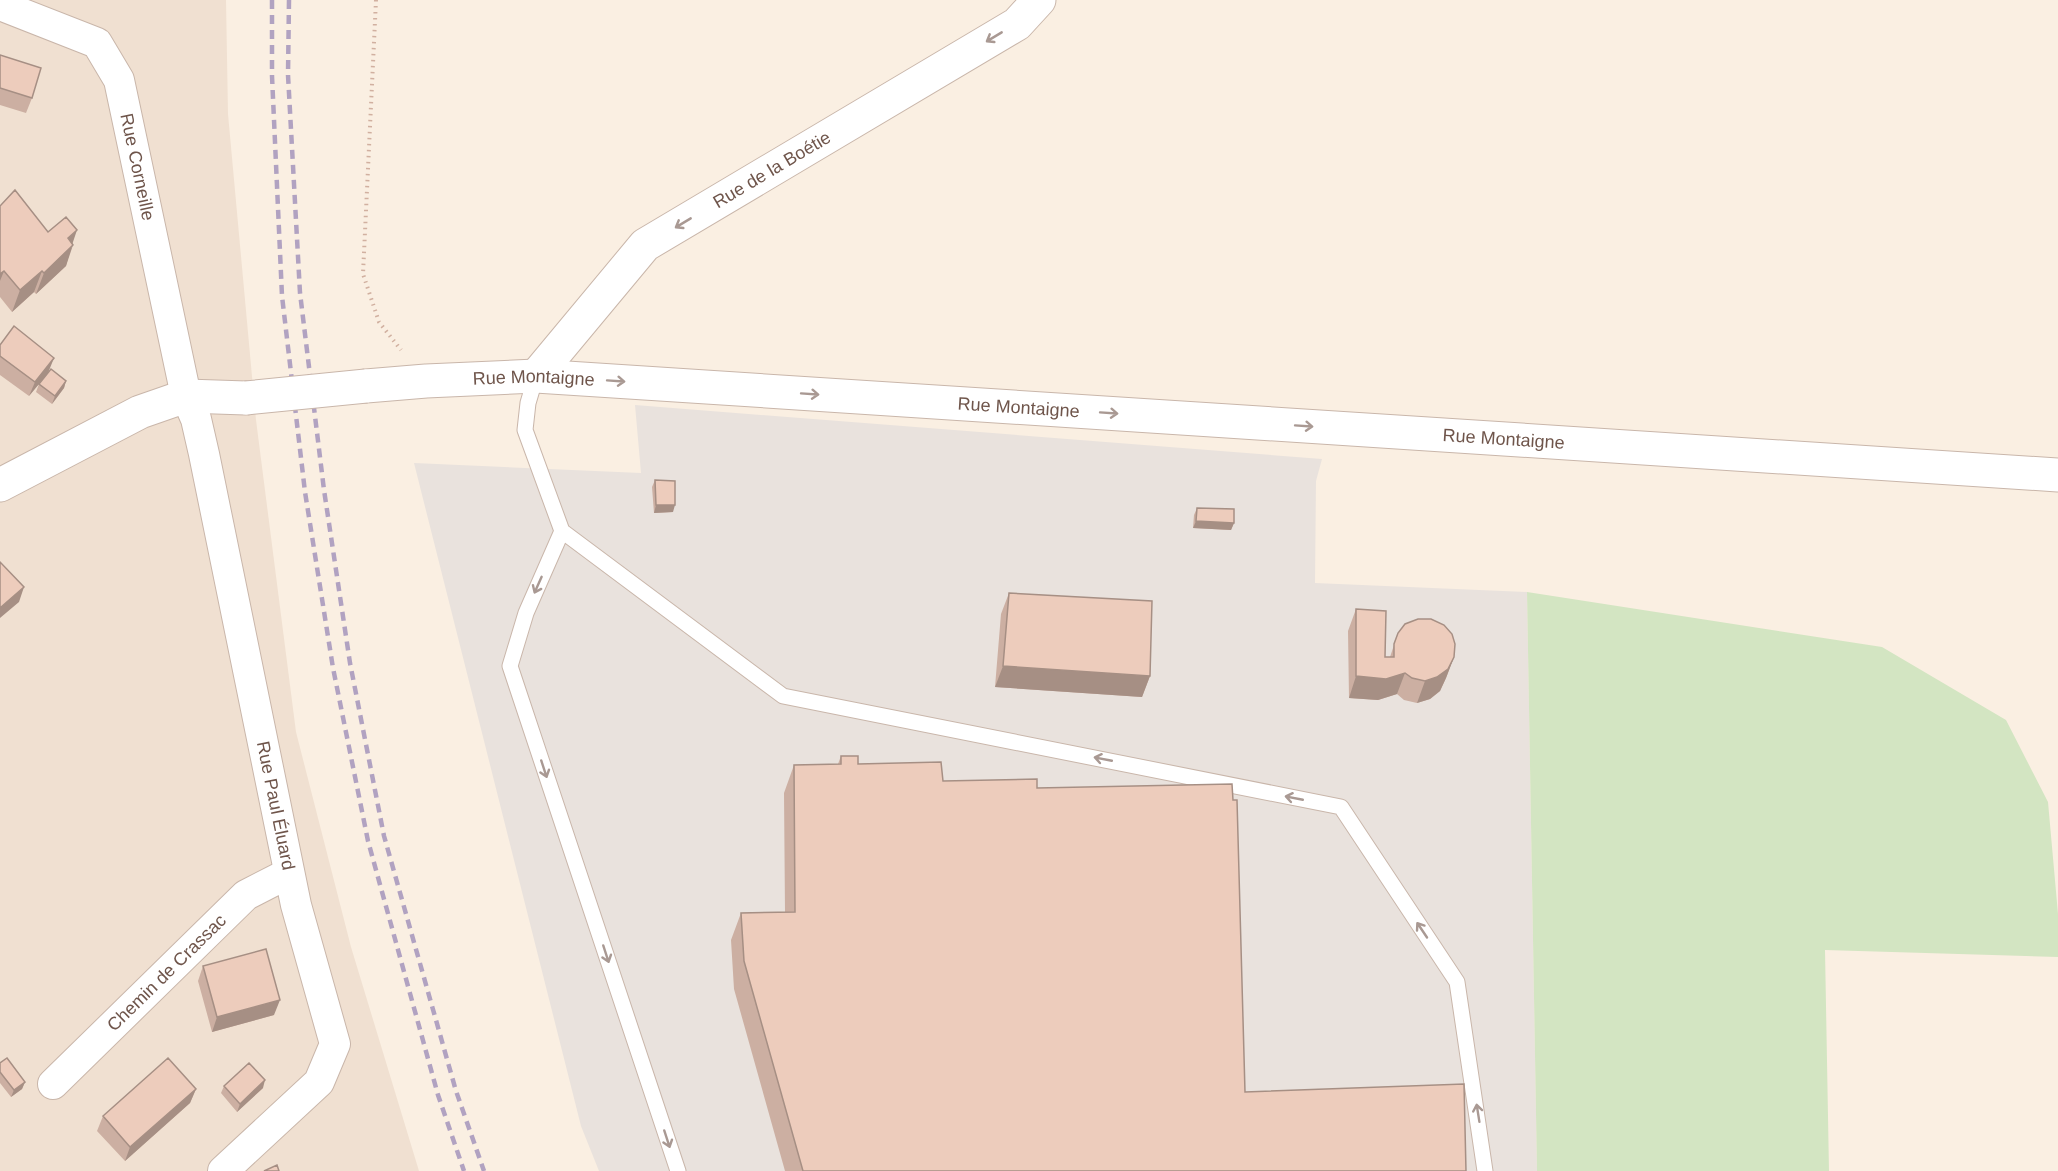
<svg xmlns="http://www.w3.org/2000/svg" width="2058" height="1171" viewBox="0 0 2058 1171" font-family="Helvetica,sans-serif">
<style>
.residential{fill:#f0e0d1}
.industrial{fill:#e9e2dd}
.green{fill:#d3e5c2}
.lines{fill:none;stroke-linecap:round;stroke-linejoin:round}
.service-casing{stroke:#c9b6aa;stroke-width:17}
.minor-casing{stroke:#c9b6aa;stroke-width:32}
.tertiary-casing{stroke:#c9b6aa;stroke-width:35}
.path{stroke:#d1b0a0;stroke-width:4;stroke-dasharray:1.5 4.5;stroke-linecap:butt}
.service{stroke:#fff;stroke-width:15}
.minor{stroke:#fff;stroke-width:30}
.tertiary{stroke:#fff;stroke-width:33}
.rail{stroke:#b1a2c1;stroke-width:4.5;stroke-dasharray:9 6;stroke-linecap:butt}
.tertiary-bridge-casing{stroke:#c9b6aa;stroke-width:35;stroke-linecap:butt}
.tertiary-bridge{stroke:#fff;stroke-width:33}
.wall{fill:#ccafa2}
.shaded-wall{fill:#a68f84}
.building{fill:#edccbc;stroke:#a68f84;stroke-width:1.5}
.oneway{stroke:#a99993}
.labels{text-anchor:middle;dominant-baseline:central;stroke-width:5;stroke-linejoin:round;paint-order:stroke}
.street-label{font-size:18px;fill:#6f554b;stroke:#fdf3e7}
</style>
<rect width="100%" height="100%" fill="#faefe2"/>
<path class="residential" d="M0 0H226L228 114 256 420 296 732 351 947 419 1171H0Z"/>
<path class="industrial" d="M635 405 1322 459 1316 481 1315 583 1527 592 1537 1171H599L581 1126 414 463 641 473Z"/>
<path class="green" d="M1527 592 1882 647 2006 720 2048 802 2058 914V957L1825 950 1829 1171H1537Z"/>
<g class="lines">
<g class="service-casing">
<path id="service" d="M536 376 528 403 525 430 562 531 783 696 1341 807 1457 982 1485 1171
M562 531 526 613 510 666 678 1171"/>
</g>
<g class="minor-casing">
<g id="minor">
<path id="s1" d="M0 5 97 43 119 80 186 396 196 419 204 454 296 905 335 1044 319 1082 223 1171"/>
<path id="s2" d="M53 1084 246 895 289 873"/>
</g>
</g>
<g class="tertiary-casing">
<g id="tertiary">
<path id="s3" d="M536 376 645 245 1017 24 1039 0"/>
<path id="s4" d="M366 386 426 381 536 376 2058 475"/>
<path d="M0 485 140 412 186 396 246 398"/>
</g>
</g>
<path class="path" d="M376 0 363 274 379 322 401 350"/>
<use href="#service" class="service"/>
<use href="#minor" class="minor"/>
<use href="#tertiary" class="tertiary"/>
<path class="rail" d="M272 0V76L282 296 305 492 333 668 368 841 438 1095 464 1171
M289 0 288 75 300 293 324 490 350 663 384 836 456 1091 484 1171"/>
<g class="tertiary-bridge-casing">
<path id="tertiary-bridge" d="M246 398 366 386"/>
</g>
<use href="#tertiary-bridge" class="tertiary-bridge"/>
</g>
<path class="wall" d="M0 55 32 98 26 113 0 105Z
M0 206 48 232 72 243 66 266 36 294 34 292 12 312 0 297Z
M0 345 66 381 64 388 52 404 36 392 39 384 29 396 0 375Z
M655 480 673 512 654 513 652 487Z
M1197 508 1234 523 1231 530 1193 528 1194 515Z
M1009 593 1150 676 1142 697 995 687 1001 614Z
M1356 609 1385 657H1390L1398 633 1454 657 1446 678 1440 691 1430 699 1417 703 1404 700 1397 694 1378 700 1349 698 1348 631Z
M841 756 858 764 943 781 1037 788 1245 1092 1466 1171H785L734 989 731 940 741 913 785 912 784 793 794 765 838 764Z
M203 966 274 1015 212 1032 198 981Z
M0 1063 25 1082 22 1089 11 1097 0 1083Z
M224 1086 263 1088 237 1112 221 1093Z
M196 1089 190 1103 125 1161 97 1131 103 1116Z"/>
<path class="shaded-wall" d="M77 230 71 248 73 245 66 266 36 294 44 273 68 238Z
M4 271 0 281V274Z
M42 271 34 292 12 312 20 290Z
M54 358 48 373 29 396 35 382Z
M66 381 64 388 52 404 55 396Z
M656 505H675L673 512 654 513Z
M1196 521 1234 523 1231 530 1193 528Z
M24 587 19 602 0 618V608Z
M1454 657 1446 678 1440 691 1430 699 1417 703 1425 681Z
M1003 666 1150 676 1142 697 995 687Z
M1405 673 1397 694 1378 700 1349 698 1356 676Z
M280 1000 274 1015 212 1032 217 1017Z
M265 1080 263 1088 237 1112 240 1104Z
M25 1082 22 1089 11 1097 14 1090Z
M196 1089 190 1103 125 1161 130 1147Z"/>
<path class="building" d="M0 55 41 68 32 98 0 88Z
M15 190 48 232 66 217 77 230 68 238 73 245 44 273 42 271 20 290 4 271 0 274V206Z
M14 326 54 358 35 382 0 356V345Z
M51 369 66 381 55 396 39 384Z
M655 480 675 481V505H656Z
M1197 508 1234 509V523L1196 521Z
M0 562 24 587 0 608Z
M1009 593 1152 601 1150 676 1003 666Z
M1356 609 1386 611 1385 657H1394V644L1398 633 1405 624 1418 619H1431L1444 625 1452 634 1455 644 1454 657 1448 669 1437 677 1425 681 1412 678 1405 673 1386 679 1356 676Z
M841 756H858V764L941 762 943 781 1037 779V788L1232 784 1233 800H1237L1245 1092 1464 1084 1466 1171H803L744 961 741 913 795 912 794 765 841 764Z
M266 949 280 1000 217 1017 203 966Z
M7 1058 25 1082 14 1090 0 1072V1063Z
M168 1058 196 1089 130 1147 103 1116Z
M249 1063 265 1080 240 1104 224 1086Z
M277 1165 279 1171H264Z"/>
<defs><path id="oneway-shaft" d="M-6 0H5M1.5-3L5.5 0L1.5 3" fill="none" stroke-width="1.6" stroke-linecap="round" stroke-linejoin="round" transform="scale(1.5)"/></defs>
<g class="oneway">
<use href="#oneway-shaft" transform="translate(994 37) rotate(149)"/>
<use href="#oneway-shaft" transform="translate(683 223) rotate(149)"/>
<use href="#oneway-shaft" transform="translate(616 381) rotate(4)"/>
<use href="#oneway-shaft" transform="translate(810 394) rotate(4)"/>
<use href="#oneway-shaft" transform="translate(1109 413) rotate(4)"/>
<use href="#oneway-shaft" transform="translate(1304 426) rotate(4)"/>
<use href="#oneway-shaft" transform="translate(538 585) rotate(114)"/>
<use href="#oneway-shaft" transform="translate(1103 759) rotate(-169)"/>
<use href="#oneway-shaft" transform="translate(544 769) rotate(72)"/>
<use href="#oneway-shaft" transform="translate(1294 798) rotate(-169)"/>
<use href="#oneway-shaft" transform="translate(1422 930) rotate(-124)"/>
<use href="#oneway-shaft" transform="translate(606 954) rotate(72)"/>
<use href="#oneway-shaft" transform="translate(1478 1113) rotate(-99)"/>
<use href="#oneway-shaft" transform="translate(667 1139) rotate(72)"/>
</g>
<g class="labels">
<g class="street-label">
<text stroke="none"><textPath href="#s1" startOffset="236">Rue Corneille</textPath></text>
<text stroke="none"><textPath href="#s3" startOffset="318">Rue de la Boétie</textPath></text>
<text stroke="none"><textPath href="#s4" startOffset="168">Rue Montaigne</textPath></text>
<text stroke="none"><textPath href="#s4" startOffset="654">Rue Montaigne</textPath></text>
<text stroke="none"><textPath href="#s4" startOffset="1140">Rue Montaigne</textPath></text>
<text stroke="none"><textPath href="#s1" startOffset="890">Rue Paul Éluard</textPath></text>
<text stroke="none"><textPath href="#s2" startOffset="159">Chemin de Crassac</textPath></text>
</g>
</g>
</svg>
